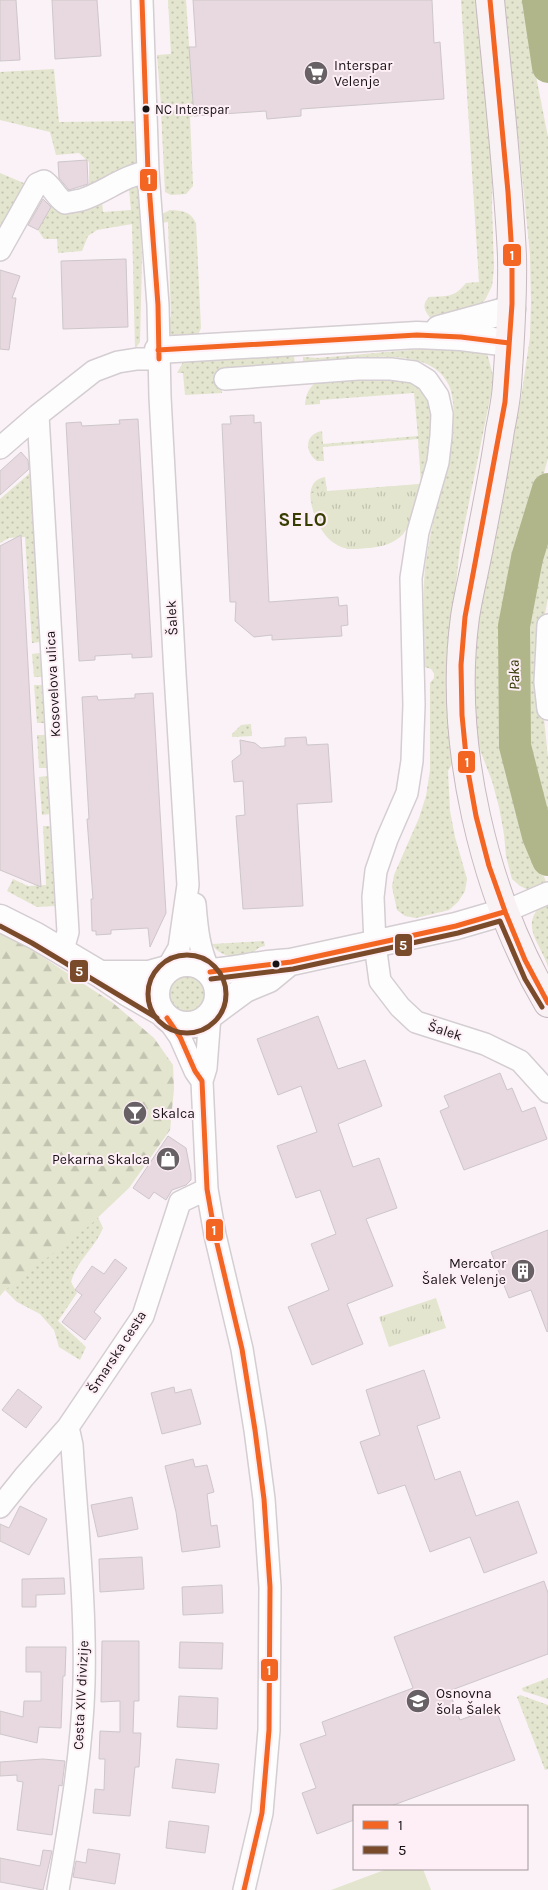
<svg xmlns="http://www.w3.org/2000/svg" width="548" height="1890" viewBox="0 0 548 1890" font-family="Karla,sans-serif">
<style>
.grass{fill:url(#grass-dots)}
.forest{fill:url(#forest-firs)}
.park{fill:url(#park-tufts)}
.pitch{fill:#e3e5ce}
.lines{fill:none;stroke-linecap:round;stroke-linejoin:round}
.river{stroke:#b0b58a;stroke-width:32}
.building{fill:#e8d8df;stroke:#cdc7ca}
.minor-casing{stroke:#d4cdd1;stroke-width:24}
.tertiary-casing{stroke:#d4cdd1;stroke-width:29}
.primary-casing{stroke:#c6b9bf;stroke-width:30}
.minor{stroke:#fefdfe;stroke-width:21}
.tertiary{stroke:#fefdfe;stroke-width:26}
.primary{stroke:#f9f2f5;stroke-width:28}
.bus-1-casing{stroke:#fdeff5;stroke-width:9}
.bus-2-casing{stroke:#fdeff5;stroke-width:9}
.bus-1{stroke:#f26522;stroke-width:5}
.bus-2{stroke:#7a4b2a;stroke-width:5}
.bus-dot{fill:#181215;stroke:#fdeff5;stroke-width:2}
.labels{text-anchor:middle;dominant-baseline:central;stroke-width:4;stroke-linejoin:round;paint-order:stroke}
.bus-label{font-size:13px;fill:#181215;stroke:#fdeff5;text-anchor:start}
.poi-label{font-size:14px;fill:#181215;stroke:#fdeff5;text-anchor:start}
.street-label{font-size:14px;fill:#181215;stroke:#fdeff5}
.water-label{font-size:15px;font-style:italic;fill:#323905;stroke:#fdeff5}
.district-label{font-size:19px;font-weight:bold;letter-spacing:1px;fill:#363d00;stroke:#fdeff5}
.line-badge{stroke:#fdeff5;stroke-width:2}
.badge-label{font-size:14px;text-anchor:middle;font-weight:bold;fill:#fff}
</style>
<defs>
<pattern id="grass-dots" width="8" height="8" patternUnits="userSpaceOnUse" patternTransform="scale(1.25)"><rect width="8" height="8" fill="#e3e5ce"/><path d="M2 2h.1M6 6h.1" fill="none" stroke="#c2c3b0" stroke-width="1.8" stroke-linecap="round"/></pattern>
<pattern id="forest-firs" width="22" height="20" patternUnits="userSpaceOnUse" patternTransform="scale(1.25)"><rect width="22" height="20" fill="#e3e5ce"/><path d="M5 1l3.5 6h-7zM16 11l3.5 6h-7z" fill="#c2c3b0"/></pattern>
<pattern id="park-tufts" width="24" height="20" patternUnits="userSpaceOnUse" patternTransform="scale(1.25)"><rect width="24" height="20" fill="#e3e5ce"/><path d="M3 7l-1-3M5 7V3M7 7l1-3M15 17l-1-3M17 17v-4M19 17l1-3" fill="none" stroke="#c2c3b0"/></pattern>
</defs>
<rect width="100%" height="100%" fill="#faf2f6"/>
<path class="grass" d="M168 0H186L193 104 161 105 157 55 171 54Z
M461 0H480L493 154 492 206 494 268 492 286 485 300 473 311 433 321C426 313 420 306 429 297 447 296 454 298 466 283L479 282Z
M504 0H524L535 71 548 137V458L517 575 507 633V700L512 762 528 834 548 887 535 893 520 886 512 879 506 856 504 834 499 807 492 781 477 742 473 666 484 566 504 482 521 398 530 337 531 302 530 254Z
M54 69 59 122 134 121 136 169 89 191V162L79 153 56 155 50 132 0 120V72Z
M193 109 194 116 190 117 193 186 186 194 171 195 165 192 161 111Z
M0 173 26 184 0 241Z
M135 180 139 182 142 258 140 342 135 349 132 224 97 230 88 236 82 251 58 253 57 239H44L38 230 54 201H102L103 212 131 210 129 189 135 188Z
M170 210C183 211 190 211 196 223L201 328 198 335 177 339 169 333 163 318 171 317 168 222 161 223 162 214Z
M444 347 487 353 494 379 460 547 455 592 452 627V764L448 771 450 811 455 837 467 879 465 891 458 902 449 910 416 918 405 916 397 910 392 887 394 875 419 818 426 796 430 770V683L434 678V673L431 669 425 667C425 634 422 601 425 568 429 538 436 508 443 478 449 451 457 424 452 396 451 385 443 374 434 368 404 348 337 360 303 365V357L318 358Z
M256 353 294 356 295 365 221 372 222 393 185 395 183 373H177L182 364V359Z
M411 378 420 386 427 398 433 415 432 459 403 534C390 544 381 547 365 548 359 548 351 550 345 548 320 542 293 482 325 477L327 491 421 484 418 439 323 447 324 461H317C304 451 305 434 322 431L323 444 418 436 414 393 320 400V404L305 405C306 393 309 387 319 380Z
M37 467 38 483H31L40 642 32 643 25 537 9 538 0 543V499Z
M548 534V598L540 639V680L548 758V842L536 805 522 741 519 630 531 566H540Z
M40 653 42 677H34L32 654Z
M34 685H42L44 723H37Z
M251 724 252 736 232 737V734L241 725Z
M37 735H45L47 768H39Z
M47 776 50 814 42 815 39 777Z
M43 826H50L55 906 37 907 7 891 13 879 28 886 46 885Z
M548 899V967C540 941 516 924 548 899Z
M264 941 265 946C259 947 259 948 255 951 242 960 219 958 212 944Z
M169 994a18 18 0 1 1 36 0a18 18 0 1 1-36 0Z
M98 1217 103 1228C95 1248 77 1260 71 1282L77 1293 58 1321 86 1347 80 1360 59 1347 54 1330 40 1314 17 1302 5 1290Z
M548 1678V1699L523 1691 522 1688Z
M520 1695 548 1705V1769L545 1770 517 1697Z"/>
<path class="forest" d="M0 934 12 937 113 1003 154 1038 173 1065 174 1089 170 1130 129 1188 89 1226 5 1290 0 1296Z"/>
<path class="park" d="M421 484C417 500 414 521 403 534 394 544 381 547 368 548 361 548 352 550 345 548 322 542 311 514 312 493Z
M436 1298 446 1328 389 1347 379 1317Z"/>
<path class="pitch" d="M387 1869H423L431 1890H331Z"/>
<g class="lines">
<path class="river" d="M538 0 548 67
M548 489 527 558 514 626 515 746 538 836 548 860"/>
</g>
<path class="building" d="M0 0H16L20 60 0 61Z
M52 0H97L101 56 55 59Z
M193 0H432L434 43 440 42 444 99 301 109V116L267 119 266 111 194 116 189 47H196Z
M87 160 88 184 69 190 59 178 58 162Z
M43 199 51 207 38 230 28 225Z
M126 259 128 327 63 329 61 261Z
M0 270 20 276 12 298H16L9 350 0 349Z
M254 415V423L261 422 269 602 338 597 339 606 347 605 348 625 341 626 342 636 272 640V635L254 637 235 621 236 602H230L222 424H231L230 416Z
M138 419 152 657 132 658V654L95 656V660L79 661 66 423 81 422 82 426 120 424 119 420Z
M21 452 28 460 29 469 0 495V471Z
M21 535 34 776 41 887 0 870V546Z
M153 693 166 913 150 947 148 928 111 930V934L96 935V931H92L91 899H93L87 819H89L82 697 97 696 98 700 135 698V694Z
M306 737 307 745 328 744 332 802 297 804 303 906 243 909 236 816 245 815 243 781 234 782 232 761 241 754 240 740 255 743 261 748 285 746V738Z
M318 1016 338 1069 365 1060 382 1106 338 1124 353 1167 379 1158 397 1208 366 1219 393 1286 347 1304 363 1344 312 1365 288 1307 329 1290 311 1244 336 1234 320 1190 296 1198 277 1146 317 1132 301 1086 278 1095 257 1039Z
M500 1073 507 1090 512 1088 522 1112 535 1107 547 1139 464 1170 440 1111 449 1107 444 1096Z
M168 1136 186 1148 191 1174V1180L186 1185 172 1190 166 1200 154 1192 149 1199 133 1188Z
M548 1230V1331L547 1332 531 1290 509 1298 491 1252Z
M115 1259 127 1268 94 1312 101 1318 85 1340 62 1322 82 1295 75 1290 92 1266 104 1274Z
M424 1370 440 1418 417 1426 435 1480 460 1471 476 1516 518 1501 537 1553 484 1573 470 1537 430 1552 405 1485 378 1494 360 1442 380 1435 366 1390Z
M174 1387 175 1393 191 1389 201 1424 162 1434 151 1393Z
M18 1389 42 1407 26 1428 2 1410Z
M193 1459 195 1467 207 1465 214 1492 207 1494 211 1526 217 1525 220 1547 182 1552 176 1512 165 1466Z
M132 1497 138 1529 98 1537 91 1505Z
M20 1506 47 1519 29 1555 0 1541V1524L9 1528Z
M142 1557 144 1589 100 1592 99 1559Z
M64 1578 65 1594 36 1595V1607H22V1579Z
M544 1581 548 1593V1654L449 1691 460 1720 495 1707 515 1760 391 1806H354V1820L317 1834 302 1793 316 1788 300 1744 326 1735 322 1722 413 1688 394 1637Z
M222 1585 223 1613 183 1615 182 1587Z
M102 1641H139V1701H134L133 1733H141L139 1767H135L130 1816 93 1813 95 1789 104 1790 105 1759H99L100 1731 120 1732V1701L101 1702Z
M180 1642 223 1643 222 1669 179 1668Z
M26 1647H66L65 1676H63L61 1728 39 1727 37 1743 0 1734V1711L23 1717 24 1701H41V1672H26Z
M179 1696 218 1698 217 1729 177 1727Z
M43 1759 65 1761 62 1786 59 1785 52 1835 17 1830 23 1782 17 1781V1775L0 1776V1762Z
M176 1759 219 1764 215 1793 172 1788Z
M169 1821 209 1826 205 1853 166 1848Z
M88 1849 120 1854 115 1884 73 1877 76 1861 86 1863Z
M43 1850 52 1851 43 1890 0 1882V1858L40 1866Z"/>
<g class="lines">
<g class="minor-casing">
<path id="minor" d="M142 0 148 172 158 305 160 397 175 674 188 885 179 948 167 969
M0 250 37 184 44 181C53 187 55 196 65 203 70 202 76 201 81 200 104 193 124 175 148 172
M225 379 358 369H391L414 372 427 380 438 396 442 414 441 436 438 462 418 532 411 578 414 705 412 761 407 793 387 839 376 871 373 897 375 944 380 981 400 1007 416 1022 485 1044 520 1061 548 1092
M38 415 68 932 62 953
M0 448 38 415 94 371 118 362 137 359H159
M548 625 545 682 548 709
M195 904C197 929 199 950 210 972
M504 912 548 893
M210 1015 206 1068 202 1081 207 1189 215 1235 242 1349 255 1430 264 1499 270 1587 269 1730 262 1813 244 1890
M167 1018 180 1037 195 1071 202 1081
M0 1507 24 1477 68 1427 143 1316 180 1202 207 1189
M58 1890C70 1822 82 1753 84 1683 86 1603 77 1525 72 1445L68 1427"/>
</g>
<g class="tertiary-casing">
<path id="tertiary" d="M439 329 512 309
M158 350 417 335 461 337 509 343
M0 918 36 936 100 974 128 993 161 1012
M156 994a31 31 0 1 1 62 0a31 31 0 1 1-62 0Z
M210 972C237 970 263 963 291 962L456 926 504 912
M100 974H149L167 969
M210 1015 245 989 269 979 286 965"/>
</g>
<g class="primary-casing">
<path id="primary" d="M490 0C498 85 508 171 512 256 513 299 510 342 507 385 506 400 503 415 500 430 494 473 485 515 477 557 473 577 468 597 465 617 448 743 484 894 548 1003"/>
</g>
<use href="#minor" class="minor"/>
<use href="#tertiary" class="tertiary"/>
<use href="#primary" class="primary"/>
<g class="bus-1-casing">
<path id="bus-1" d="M142 0 148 172 158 305 159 359
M490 0 508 192 512 256V304L505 402 465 617 461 665 462 715 467 766 476 816 489 866 506 914 525 960 548 1003
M158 350 417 335 461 337 509 343
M210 972 291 962 456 926 504 912
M167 1018 180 1037 195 1071 202 1081 207 1189 215 1235 242 1349 255 1430 264 1499 270 1587 269 1730 262 1813 244 1890"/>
</g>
<g class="bus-2-casing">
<path id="bus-2" d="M0 926 32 943 157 1018
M148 994a39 39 0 1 1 78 0a39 39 0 1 1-78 0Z
M211 979 293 969 458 933 500 921 525 979 542 1007"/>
</g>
<use href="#bus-1" class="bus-1"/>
<use href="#bus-2" class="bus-2"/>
</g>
<defs>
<g id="supermarket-disc" transform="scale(1.25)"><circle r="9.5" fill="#676064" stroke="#fdeff5"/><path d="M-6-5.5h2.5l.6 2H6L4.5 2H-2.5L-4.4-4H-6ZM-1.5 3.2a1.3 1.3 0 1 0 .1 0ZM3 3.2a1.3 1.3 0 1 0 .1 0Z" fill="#fff"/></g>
<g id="bar-disc" transform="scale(1.25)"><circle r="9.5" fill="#676064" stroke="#fdeff5"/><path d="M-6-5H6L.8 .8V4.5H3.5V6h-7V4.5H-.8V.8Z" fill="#fff"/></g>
<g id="shop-disc" transform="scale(1.25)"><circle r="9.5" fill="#676064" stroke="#fdeff5"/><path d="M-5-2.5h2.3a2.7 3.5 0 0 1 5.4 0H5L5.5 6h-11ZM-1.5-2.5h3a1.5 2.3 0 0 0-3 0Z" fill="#fff"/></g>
<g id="building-disc" transform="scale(1.25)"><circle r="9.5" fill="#676064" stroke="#fdeff5"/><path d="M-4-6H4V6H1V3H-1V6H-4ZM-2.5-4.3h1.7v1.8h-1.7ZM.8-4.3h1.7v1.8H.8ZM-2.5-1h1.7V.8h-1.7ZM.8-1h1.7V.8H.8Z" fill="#fff"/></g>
<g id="school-disc" transform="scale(1.25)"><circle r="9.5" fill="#676064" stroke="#fdeff5"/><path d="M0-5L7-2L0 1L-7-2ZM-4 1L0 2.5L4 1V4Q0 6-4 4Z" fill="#fff"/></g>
</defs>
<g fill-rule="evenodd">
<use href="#supermarket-disc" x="316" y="73"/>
<use href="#bar-disc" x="135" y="1113"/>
<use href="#shop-disc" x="168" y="1159"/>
<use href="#building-disc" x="523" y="1271"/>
<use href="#school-disc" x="418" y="1701"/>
</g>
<g class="bus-dot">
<circle cx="146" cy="109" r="4.5"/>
<circle cx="276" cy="964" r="4.5"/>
</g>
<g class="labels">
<g class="bus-label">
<text x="155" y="109">NC Interspar</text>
</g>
<g class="poi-label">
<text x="334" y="65">Interspar<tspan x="334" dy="16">Velenje</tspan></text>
<text x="152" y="1113">Skalca</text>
<text x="150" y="1159" text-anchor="end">Pekarna Skalca</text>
<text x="506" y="1263" text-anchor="end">Mercator<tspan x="506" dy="16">Šalek Velenje</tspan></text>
<text x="436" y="1693">Osnovna<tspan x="436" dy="16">šola Šalek</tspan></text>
</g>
<g class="street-label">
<text transform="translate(172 618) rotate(-93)">Šalek</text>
<text transform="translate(53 684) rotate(-93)">Kosovelova ulica</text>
<text transform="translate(445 1031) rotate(18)">Šalek</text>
<text transform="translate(117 1352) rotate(-57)">Šmarska cesta</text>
<text transform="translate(81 1695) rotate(-87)">Cesta XIV divizije</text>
</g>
<g class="water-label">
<text transform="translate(514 675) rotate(-91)">Paka</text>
</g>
<g class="district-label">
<text x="303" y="520">SELO</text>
</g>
</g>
<g class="line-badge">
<rect x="139" y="168" width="19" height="24" rx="5" fill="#f26522"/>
<rect x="502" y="243" width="20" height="24" rx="5" fill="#f26522"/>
<rect x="457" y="750" width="19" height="24" rx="5" fill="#f26522"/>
<rect x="394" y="933" width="19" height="24" rx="5" fill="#7a4b2a"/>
<rect x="69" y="959" width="20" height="24" rx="5" fill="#7a4b2a"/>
<rect x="205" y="1218" width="19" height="24" rx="5" fill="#f26522"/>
<rect x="260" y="1658" width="19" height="24" rx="5" fill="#f26522"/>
</g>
<g class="badge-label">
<text x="149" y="184">1</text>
<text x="512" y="260">1</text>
<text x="467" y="767">1</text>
<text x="403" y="950">5</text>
<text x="79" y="976">5</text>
<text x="214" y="1235">1</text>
<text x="269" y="1675">1</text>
</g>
<rect x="353" y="1805" width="175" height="65" fill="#fdeff5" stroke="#a1979b"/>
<rect x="363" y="1821" width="25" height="8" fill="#f26522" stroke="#a1979b"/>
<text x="398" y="1830" font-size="15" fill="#181215">1</text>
<rect x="363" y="1846" width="25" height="8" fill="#7a4b2a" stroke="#a1979b"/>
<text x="398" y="1855" font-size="15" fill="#181215">5</text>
</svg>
